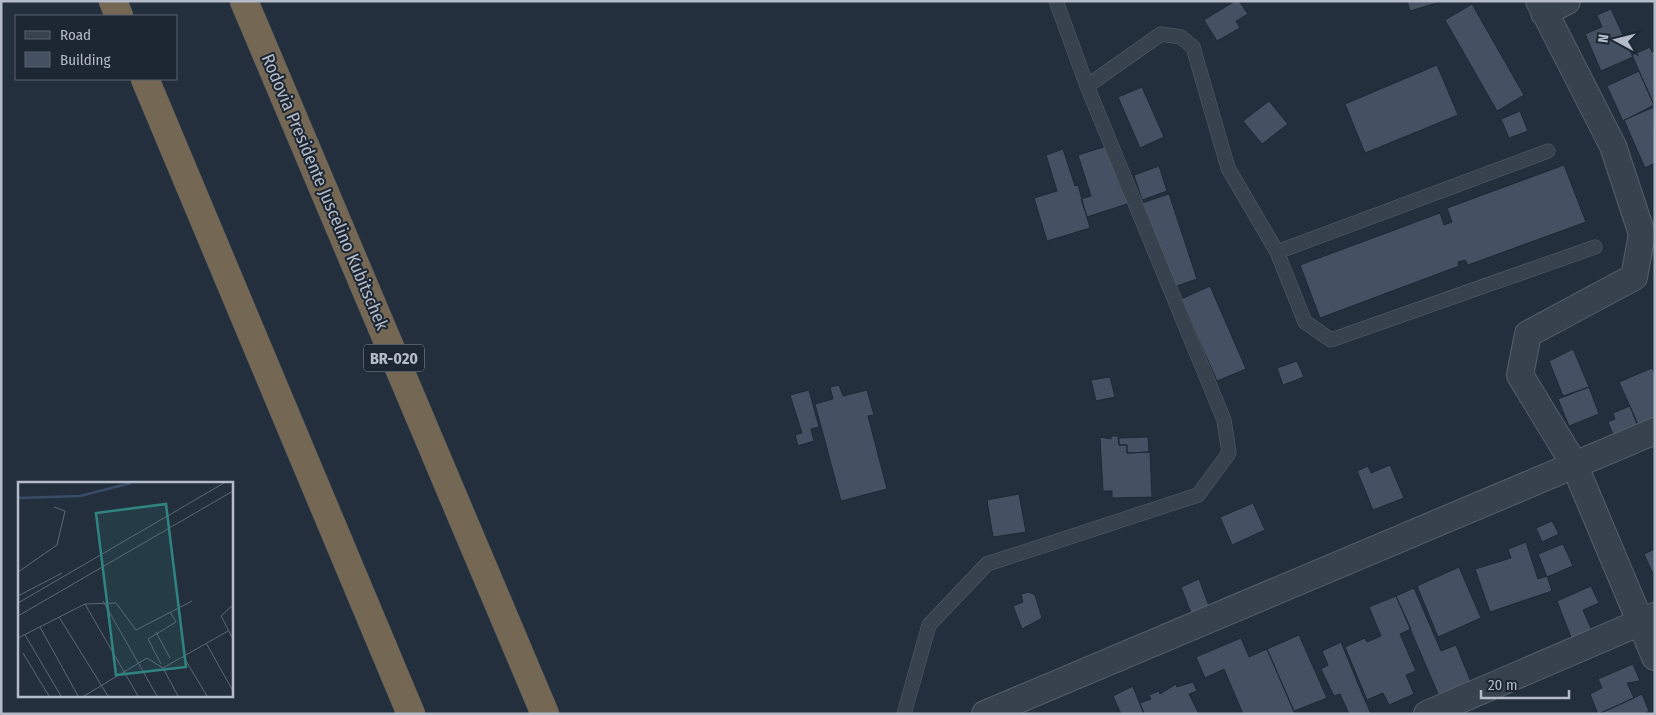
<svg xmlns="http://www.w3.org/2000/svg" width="1656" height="715" viewBox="0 0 1656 715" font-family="'Fira Sans Condensed',sans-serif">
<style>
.building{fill:#455162;stroke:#1f2835}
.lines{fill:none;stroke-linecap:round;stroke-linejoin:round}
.lane-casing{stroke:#565f6c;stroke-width:15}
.street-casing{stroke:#565f6c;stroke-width:28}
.highway-casing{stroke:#434c59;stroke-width:29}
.lane{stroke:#38414e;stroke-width:14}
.street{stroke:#38414e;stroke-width:26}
.highway{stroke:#746855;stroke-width:28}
.labels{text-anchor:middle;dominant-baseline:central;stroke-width:4;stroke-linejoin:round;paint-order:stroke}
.shield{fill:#1d2633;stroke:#878f9c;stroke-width:1}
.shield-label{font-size:16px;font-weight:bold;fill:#b4bcc9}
.street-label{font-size:18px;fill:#b4bcc9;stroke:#1d2633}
.inset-river{fill:none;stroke:#394c67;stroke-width:2.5}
.inset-road{fill:none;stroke:#5e6776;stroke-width:1}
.view{fill:#308480;fill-opacity:0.15;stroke:#308480;stroke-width:2.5}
.inset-edge{fill:none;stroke:#b4bcc9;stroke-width:2.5}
</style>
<rect width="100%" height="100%" fill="#242f3e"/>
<path class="building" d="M1235 1H1239L1248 14 1236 21 1240 28 1217 41 1204 20Z
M1407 1H1440V2L1410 11Z
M1472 4 1524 95 1497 111 1445 20Z
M1611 9 1633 57 1601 71 1585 34 1602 27 1597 15Z
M1650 47 1652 52 1655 51 1654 105 1632 55Z
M1437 65 1458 115 1365 153 1345 104Z
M1639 71 1654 105 1623 121 1607 86Z
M1142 87 1164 137 1140 148 1118 97Z
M1269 101 1288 124 1262 144 1243 121Z
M1654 107 1655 163 1645 168 1624 120Z
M1520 111 1528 131 1509 138 1501 119Z
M1107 146 1120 186 1133 182 1139 200 1087 217 1081 199 1091 196 1078 155Z
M1063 149 1075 186 1078 185 1090 228 1047 241 1034 198 1057 191 1046 155Z
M1564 165 1586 222 1468 265 1465 260 1458 262 1459 266 1320 318 1300 265 1440 213 1444 225 1452 222 1447 208Z
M1159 166 1167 191 1142 200 1134 175Z
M1169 194 1197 279 1168 289 1139 204Z
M1210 286 1246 369 1217 381 1181 299Z
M1573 349 1589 387 1563 396 1549 361Z
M1297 361 1304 377 1283 385 1277 368Z
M1652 368 1655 374V427L1642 433 1619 382Z
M1110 377 1115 397 1096 401 1091 380Z
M839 385 843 396 867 390 874 415 868 416 887 489 841 501 815 404 833 399 830 387Z
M1589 387 1599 414 1569 426 1558 399Z
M809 390 819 427 811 429 814 441 798 446 795 435 802 433 790 395Z
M1630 406 1641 435 1616 442 1608 422 1615 419 1613 413Z
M1111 436H1118L1119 445H1127V453L1150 452 1152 497 1112 498V491H1103L1100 437 1111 439Z
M1148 437 1149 452 1127 453V445H1119V438Z
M1390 465 1404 498 1373 510 1357 471 1368 466 1371 473Z
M1019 494 1026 532 993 537 987 500Z
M1253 503 1265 530 1232 545 1220 517Z
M1552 521 1559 534 1542 542 1536 528Z
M1526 542 1538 579 1547 576 1552 591 1490 612 1475 569 1511 558 1508 549Z
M1563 544 1573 566 1547 577 1538 554Z
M1655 549V570L1652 572 1644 554Z
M1459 567 1481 618 1438 637 1417 586Z
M1199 579 1209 606 1191 613 1181 587Z
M1591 586 1599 603 1583 610 1592 631 1572 640 1557 601Z
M1414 588 1441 651 1456 645 1471 682 1439 696 1396 596Z
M1029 592 1035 595 1042 618 1022 629 1013 606 1023 602 1021 594Z
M1396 596 1411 629 1400 634 1416 671 1406 675 1414 694 1389 705 1383 693 1367 700 1345 647 1365 638 1367 642 1381 636 1369 607Z
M1299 635 1327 698 1294 711 1267 649Z
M1241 638 1249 657 1267 649 1295 714H1243L1224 669 1205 678 1196 657Z
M1341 642 1361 691 1371 714H1349L1340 694 1334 696 1321 669 1328 665 1322 651Z
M1633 664 1640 681 1627 683 1634 698 1598 714 1590 694 1602 688 1598 679Z
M1193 682 1197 691 1189 694 1199 714H1144L1140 703 1151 699 1149 695 1159 691 1160 694 1176 684 1177 687Z
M1133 686V687L1144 714H1121L1113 696Z
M1642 694 1649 711 1644 714H1599Z"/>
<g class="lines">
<g class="lane-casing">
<path id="lane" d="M1087 86 1161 34 1181 37 1193 47 1228 168 1277 252 1305 322 1331 340 1595 247
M1277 252 1548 151
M904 714 929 625 987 564 1198 495 1229 453 1224 420 1087 86 1056 1"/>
</g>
<g class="street-casing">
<path id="street" d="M1539 1 1613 146 1642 234 1634 277 1528 334 1520 375 1574 464 1655 657
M1544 13 1567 1
M985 714 1655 431
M1427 714 1655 616"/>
</g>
<g class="highway-casing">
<path id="highway" d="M113 1 119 16
M244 1 545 714
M145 79 411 714"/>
</g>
<use href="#lane" class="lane"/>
<use href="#street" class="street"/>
<use href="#highway" class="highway"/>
</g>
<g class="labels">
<rect class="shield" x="364" y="344.5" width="60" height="27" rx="4"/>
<g class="shield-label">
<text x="394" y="358">BR-020</text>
</g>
<g class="street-label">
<text transform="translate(325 192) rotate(67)">Rodovia Presidente Juscelino Kubitschek</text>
</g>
</g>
<g transform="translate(18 482)">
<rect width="215" height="215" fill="#242f3e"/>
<path class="inset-river" d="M0 16 62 14 113 1"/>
<path class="inset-road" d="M0 90 39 63 47 29 36 25M0 114 44 91M85 119 139 214M0 121 206 1M67 122 120 214M215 123 203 134 215 157M0 134 215 9M41 135 90 214M22 145 60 214M138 150 152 176M7 153 43 214M0 156 67 122 98 121 118 148 174 119M188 161 215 209M5 171 31 214M165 174 189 214M143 182 130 157 158 140 152 130M145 186 160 214M66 214 129 176 145 186 210 149"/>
<path class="view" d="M148 22 168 185 98 193 78 31Z"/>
<rect width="215" height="215" class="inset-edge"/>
</g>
<rect width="1656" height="715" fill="none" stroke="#b4bcc9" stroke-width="5"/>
<rect x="15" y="15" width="162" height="65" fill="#1d2633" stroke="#59626f"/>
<rect x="25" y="31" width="25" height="8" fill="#38414e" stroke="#59626f"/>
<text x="60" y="40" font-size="15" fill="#b4bcc9">Road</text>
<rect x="25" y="52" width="25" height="15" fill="#455162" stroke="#59626f"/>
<text x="60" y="65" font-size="15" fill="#b4bcc9">Building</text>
<g transform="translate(1616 40) rotate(277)" stroke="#1d2633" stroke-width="4" paint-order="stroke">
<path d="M0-4L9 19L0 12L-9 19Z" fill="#b4bcc9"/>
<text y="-8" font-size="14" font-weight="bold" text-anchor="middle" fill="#b4bcc9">N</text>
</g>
<path d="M1481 690v8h88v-8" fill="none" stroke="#b4bcc9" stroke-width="2.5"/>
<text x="1488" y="690" font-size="15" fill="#b4bcc9" stroke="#1d2633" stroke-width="4" paint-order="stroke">20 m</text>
</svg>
